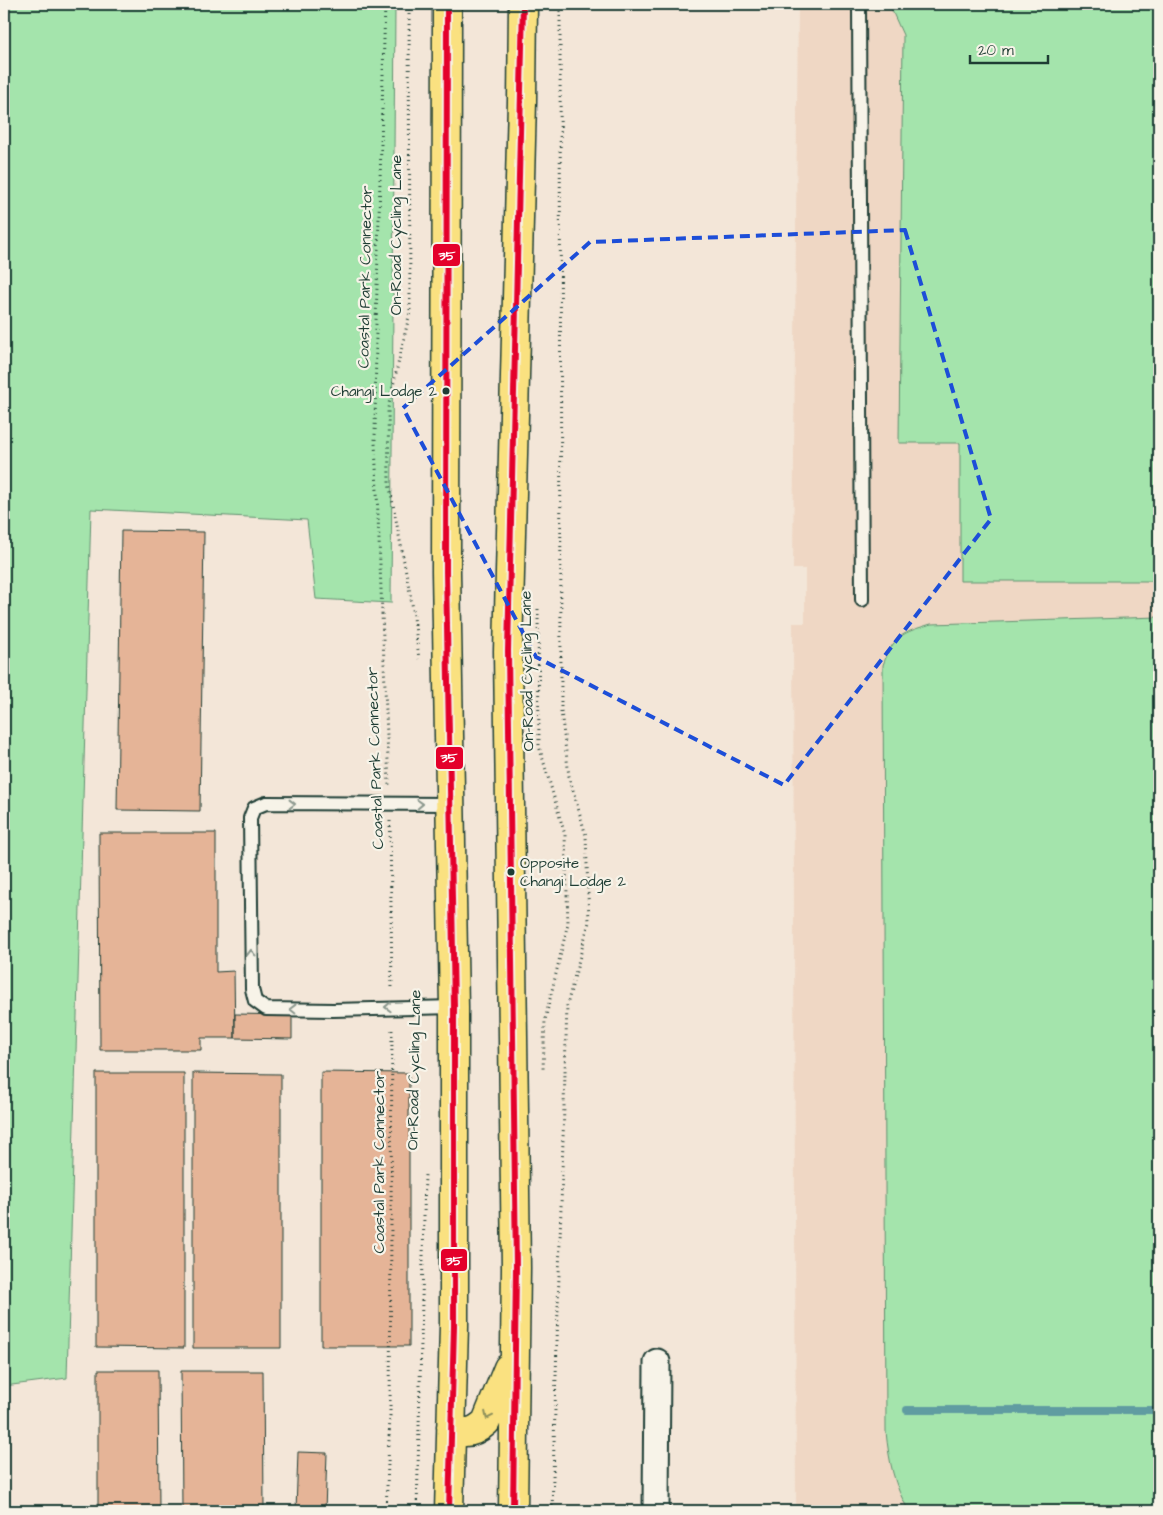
<svg xmlns="http://www.w3.org/2000/svg" width="1163" height="1515" viewBox="0 0 1163 1515" font-family="'Architects Daughter',sans-serif">
<style>
.built{fill:#efd7c4}
.green{fill:#a4e4ac;stroke:#629070}
.lines{fill:none;stroke-linecap:round;stroke-linejoin:round}
.stream{stroke:#609ca1;stroke-width:8}
.building{fill:#e5b497;stroke:#1f3d34}
.lane-casing{stroke:#1f3d34;stroke-width:16}
.street-casing{stroke:#1f3d34;stroke-width:29}
.primary-casing{stroke:#1f3d34;stroke-width:31}
.path{stroke:#1f3d34;stroke-width:3;stroke-dasharray:1 4;stroke-linecap:butt}
.lane{stroke:#f7f3e8;stroke-width:12}
.street{stroke:#f7f3e8;stroke-width:25}
.primary{stroke:#fae180;stroke-width:28}
.bus-1-casing{stroke:#f7f3e8;stroke-width:10}
.bus-1{stroke:#e4002b;stroke-width:6}
.oneway{stroke:#8b988e}
.oneway2{stroke:#8c8f5a}
.marked{fill:none;stroke:#1d4ed8;stroke-width:4;stroke-dasharray:10 6;stroke-linejoin:round}
.bus-dot{fill:#1f3d34;stroke:#f7f3e8;stroke-width:2}
.labels{text-anchor:middle;dominant-baseline:central;stroke-width:4.5;stroke-linejoin:round;paint-order:stroke}
.bus-label{font-size:15px;fill:#1f3d34;stroke:#f7f3e8;text-anchor:end}
.street-label{font-size:16px;fill:#1f3d34;stroke:#f7f3e8}
.line-badge{stroke:#f7f3e8;stroke-width:2}
.badge-label{font-size:14px;text-anchor:middle;font-weight:bold;fill:#fff}
</style>
<rect width="100%" height="100%" fill="#f3e6d8"/>
<filter id="ink" filterUnits="userSpaceOnUse"><feTurbulence type="fractalNoise" baseFrequency=".02" numOctaves="2"/><feDisplacementMap in="SourceGraphic" scale="10" xChannelSelector="R" yChannelSelector="G"/><feConvolveMatrix kernelMatrix="1 2 1 2 8 2 1 2 1" color-interpolation-filters="sRGB"/></filter>
<g filter="url(#ink)">
<path class="built" d="M798 4H1159V1511H796L793 623H805V569H793Z"/>
<path class="green" d="M4 4H395L391 603 316 599 307 520 91 509 67 1378 4 1386Z
M889 4H1159V581H960V443H899L903 35Z
M1159 617V1511H909C894 1486 889 1461 886 1432L883 665C894 635 902 633 931 624Z"/>
<g class="lines">
<path class="stream" d="M907 1410H1159"/>
</g>
<path class="building" d="M121 531 204 532 200 811 117 810Z
M99 833H216V972L234 971 235 1038H201V1050H100Z
M235 1014 292 1015V1039L235 1038Z
M321 1072 409 1073V1346H321Z
M96 1073H184V1348L96 1347Z
M193 1073 281 1074V1348H193Z
M98 1370H158L159 1511H98Z
M181 1371H263L264 1511H182Z
M298 1452 327 1453 325 1511H296Z"/>
<g class="lines">
<g class="lane-casing">
<path id="lane" d="M859 4 862 600
M451 804 266 803 254 808 250 818 252 989 255 1001 266 1009 333 1010 454 1007"/>
</g>
<g class="street-casing">
<path id="street" d="M656 1511 657 1362"/>
</g>
<g class="primary-casing">
<path id="primary" d="M447 4 446 572 454 1007V1326L449 1511
M451 1426C464 1436 474 1433 486 1422L508 1368
M513 1511 516 1268 508 651 522 101 523 4"/>
</g>
<path class="path" d="M385 4 376 321 375 442 389 785
M409 4 410 312 388 408 389 483 413 609 419 659
M538 609 539 746 565 835 568 923 545 1020 543 1069
M390 821 392 990
M386 1511 390 1416 392 1026
M417 1511 425 1174
M552 1511 567 1005 589 922 586 836 569 776 561 711 560 4"/>
<use href="#lane" class="lane"/>
<use href="#street" class="street"/>
<use href="#primary" class="primary"/>
<g class="bus-1-casing">
<path id="bus-1" d="M447 4 446 572 454 1007V1326L449 1511
M513 1511 516 1268 508 651 523 4"/>
</g>
<use href="#bus-1" class="bus-1"/>
</g>
<defs><path id="oneway-chevron" d="M-2-3.5L2.5 0L-2 3.5" fill="none" stroke-width="1.6" stroke-linecap="round" stroke-linejoin="round" transform="scale(1.25)"/></defs>
<g class="oneway">
<use href="#oneway-chevron" transform="translate(292 804)"/>
<use href="#oneway-chevron" transform="translate(420 804) rotate(-2)"/>
<use href="#oneway-chevron" transform="translate(251 953) rotate(-91)"/>
<use href="#oneway-chevron" transform="translate(388 1007) rotate(178)"/>
<use href="#oneway-chevron" transform="translate(293 1009) rotate(-179)"/>
</g>
<use class="oneway2" href="#oneway-chevron" transform="translate(488 1416) rotate(116)"/>
</g>
<path class="marked" d="M905 230 991 519 784 785 536 657 403 408 590 242Z"/>
<g class="bus-dot">
<circle cx="446" cy="391" r="4.5"/>
<circle cx="511" cy="872" r="4.5"/>
</g>
<g class="labels">
<g class="bus-label">
<text x="437" y="391">Changi Lodge 2</text>
<text x="520" y="863" text-anchor="start">Opposite<tspan x="520" dy="18">Changi Lodge 2</tspan></text>
</g>
<g class="street-label">
<text transform="translate(396 235) rotate(-90)">On-Road Cycling Lane</text>
<text transform="translate(365 277) rotate(-89)">Coastal Park Connector</text>
<text transform="translate(527 671) rotate(-91)">On-Road Cycling Lane</text>
<text transform="translate(375 758) rotate(-92)">Coastal Park Connector</text>
<text transform="translate(414 1070) rotate(-89)">On-Road Cycling Lane</text>
<text transform="translate(379 1162) rotate(-90)">Coastal Park Connector</text>
</g>
</g>
<g class="line-badge">
<rect x="432" y="243" width="29" height="24" rx="5" fill="#e4002b"/>
<rect x="435" y="746" width="29" height="24" rx="5" fill="#e4002b"/>
<rect x="440" y="1248" width="28" height="24" rx="5" fill="#e4002b"/>
</g>
<g class="badge-label">
<text x="447" y="260">35</text>
<text x="449" y="762">35</text>
<text x="454" y="1265">35</text>
</g>
<rect width="1163" height="1515" fill="none" stroke="#f7f3e8" stroke-width="20"/>
<rect x="10" y="10" width="1143" height="1495" fill="none" stroke="#1f3d34" stroke-width="2" filter="url(#ink)"/>
<path d="M970 55v8h78v-8" fill="none" stroke="#1f3d34" stroke-width="2.5"/>
<text x="978" y="55" font-size="15" fill="#1f3d34" stroke="#f7f3e8" stroke-width="4" paint-order="stroke">20 m</text>
</svg>
